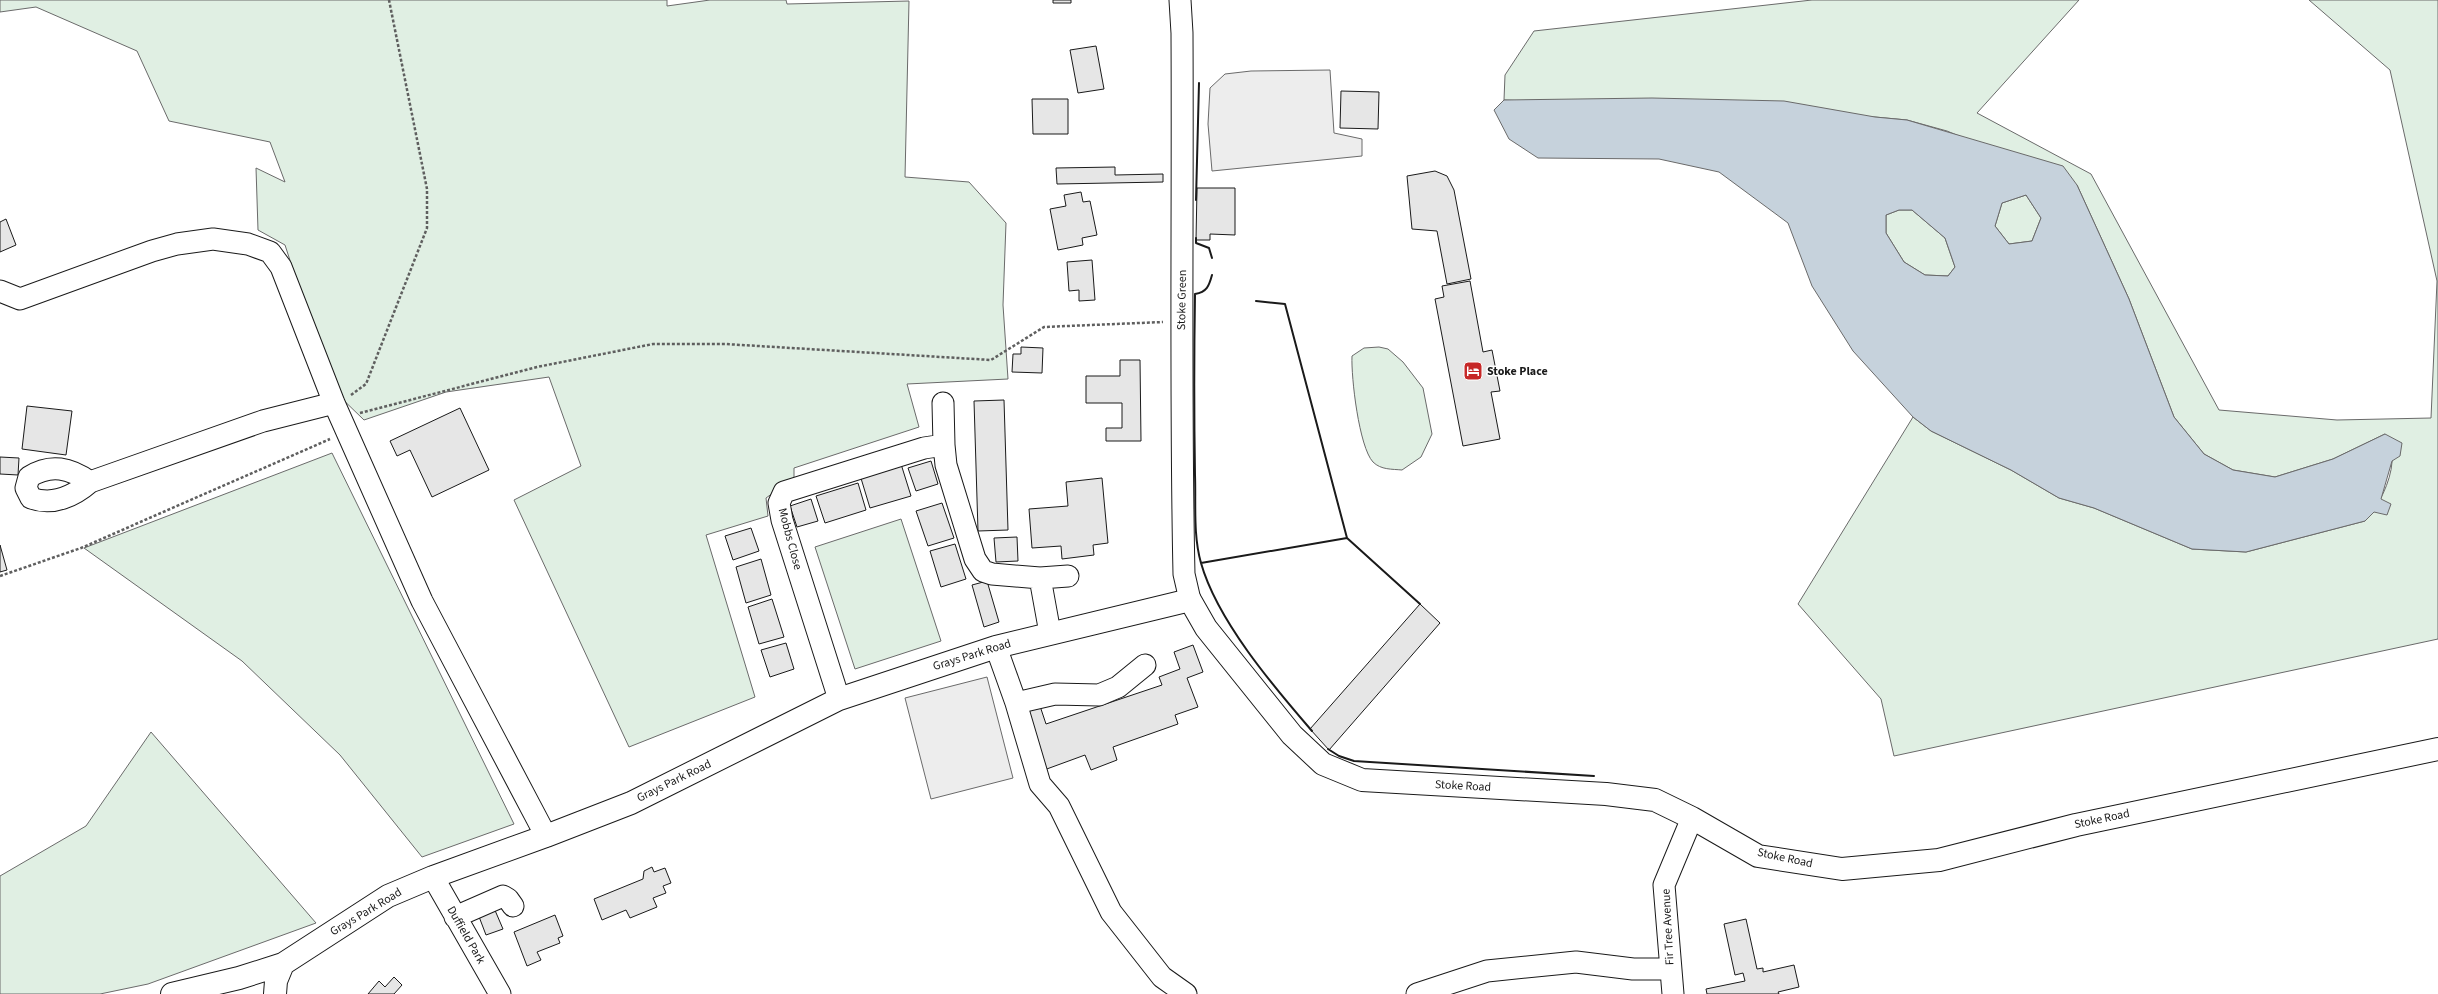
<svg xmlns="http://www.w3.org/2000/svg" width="2438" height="994" viewBox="0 0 2438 994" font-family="'Source Sans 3',sans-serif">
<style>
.green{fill:#e0efe3;stroke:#6a6a6a}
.parking{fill:#ededed;stroke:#6a6a6a}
.water{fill:#c6d2dc;stroke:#6a6a6a;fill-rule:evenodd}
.building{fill:#e6e6e6;stroke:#1a1a1a}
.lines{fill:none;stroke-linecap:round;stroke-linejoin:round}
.minor-casing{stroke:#1a1a1a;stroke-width:23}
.major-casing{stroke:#1a1a1a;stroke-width:24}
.path{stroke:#5f5f5f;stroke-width:2.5;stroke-dasharray:3 2;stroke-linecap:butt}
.minor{stroke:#fff;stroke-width:21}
.major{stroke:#fff;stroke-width:22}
.wall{stroke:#1a1a1a;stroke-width:2}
.labels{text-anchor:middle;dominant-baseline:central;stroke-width:3;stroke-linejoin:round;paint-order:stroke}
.street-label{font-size:12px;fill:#1a1a1a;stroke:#fff}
.poi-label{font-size:12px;font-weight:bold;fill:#1a1a1a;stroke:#fff;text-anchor:start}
</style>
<rect width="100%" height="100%" fill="#fff"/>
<path class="green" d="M0 0H667V6L710 0H786L787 4 909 1 905 177 969 182 1006 223 1003 305 1008 379 907 384 919 427 794 468V478L766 498 768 516 706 535 755 697 629 747 514 500 581 466 549 377 446 392 364 420 332 389 285 245 258 230 256 168 285 182 270 142 169 121 137 51 36 7 0 12Z
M1812 0H2079L1977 113 2091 174 2219 410 2337 420 2431 418 2437 281 2390 70 2309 0H2438V639L1894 756 1881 699 1798 604 1913 417 1931 431 2011 470 2059 498 2094 508 2192 549 2246 552 2365 521C2378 508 2391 481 2392 462 2393 454 2387 442 2385 434L2333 459 2275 477 2233 470 2204 454 2174 417 2129 299 2077 185 1947 131 1907 120 1875 117 1504 100 1505 75 1534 31Z
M2026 195 2041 218 2032 241 2009 244 1995 226 2002 203Z
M1899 210H1912L1945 238 1955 267 1948 276 1925 275 1904 262 1886 233V215Z
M1379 347 1388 349 1403 362 1423 388 1432 434 1421 457 1402 470C1392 469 1381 470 1373 462 1359 447 1351 377 1352 356L1364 348Z
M332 453 514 824 422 857 340 755 242 661 84 548Z
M901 519 941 641 855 669 815 547Z
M151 732 316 923 148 984 100 994H0V876L86 826Z"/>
<path class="parking" d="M1330 70 1334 133 1362 139V156L1212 171 1208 124 1210 88 1225 74 1251 71Z
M987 677 1013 778 931 799 905 698Z"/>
<path class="water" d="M1652 98 1784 101 1875 117 1907 120 2063 166 2077 185 2129 299 2174 417 2204 454 2233 470 2275 477 2333 459 2385 434 2402 443 2400 456 2392 461 2381 499 2391 504 2387 515 2374 512 2365 521 2246 552 2192 549 2094 508 2059 498 2011 470 1931 431 1913 417 1853 351 1812 286 1788 223 1719 172 1659 159 1538 158 1509 139 1494 110 1504 100ZM2026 195 2041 218 2032 241 2009 244 1995 226 2002 203ZM1899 210H1912L1945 238 1955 267 1948 276 1925 275 1904 262 1886 233V215Z"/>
<path class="building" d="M1053 0H1071V3H1053Z
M1096 46 1104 89 1078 93 1070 50Z
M1341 91 1379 92 1378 129 1340 128Z
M1032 99H1068V134H1033Z
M1115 167V175L1163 174V182L1057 184 1056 168Z
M1435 171 1447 176 1454 190 1471 279 1447 284 1437 231 1412 229 1407 176Z
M1197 188H1235V235L1210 234V240H1196Z
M1081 192 1083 202 1090 201 1097 235 1082 238 1083 245 1058 250 1050 209 1066 206 1064 195Z
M6 219 16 245 0 252V222Z
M1092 260 1095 300 1079 301V290L1069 291 1067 262Z
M1470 281 1483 352 1492 350 1500 391 1491 392 1500 439 1463 446 1435 299 1444 297 1442 286Z
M1021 347 1043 348 1042 373 1012 372 1013 354H1021Z
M1120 360H1140L1141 441H1106V428H1122V403H1086V376H1120Z
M1004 400 1008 530 978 531 974 401Z
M27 406 72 411 66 455 22 449Z
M460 408 489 470 432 497 410 450 397 456 390 441Z
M0 457 19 458 18 475 0 474Z
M931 461 938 484 916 491 908 468Z
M901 464 911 496 870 508 860 475Z
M1102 478 1108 543 1093 545 1094 555 1062 559 1061 546 1032 548 1029 509 1068 506 1066 482Z
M858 483 866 510 825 523 816 496Z
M811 499 818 521 797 527 790 506Z
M942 503 954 538 928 546 916 511Z
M751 528 759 551 733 560 725 536Z
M1017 537 1018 561 996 562 994 538Z
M955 544 966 579 941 587 930 551Z
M0 545 7 570 0 572Z
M761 559 771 595 746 603 736 567Z
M987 581 999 622 984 627 972 585Z
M772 599 784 637 759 644 748 607Z
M1420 604 1440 623 1329 750 1310 729Z
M786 643 794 669 770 677 761 650Z
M1193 645 1203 672 1187 678 1198 707 1175 715 1178 724 1113 747 1117 760 1091 770 1085 755 1044 770 1022 706 1038 700 1046 724 1162 685 1159 677 1180 669 1174 652Z
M652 867 654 872 665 868 671 883 663 886 666 893 653 898 657 907 630 918 626 910 602 920 594 899 643 879 644 871Z
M494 908 503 929 486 935 478 914Z
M555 915 563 936 558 938 560 943 537 952 541 960 527 966 514 932Z
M1746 919 1757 969 1763 968V972L1794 965 1799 987 1778 992 1779 994H1707L1706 989 1745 981 1743 973 1735 975 1724 924Z
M394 977 402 985 394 994H368L379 981 385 987Z"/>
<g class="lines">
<g class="minor-casing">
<path id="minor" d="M1180 0 1182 33C1183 214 1180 394 1184 574L1190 600
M0 291 20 299 152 251 177 244 213 239 248 244 270 252 281 267 334 403 422 601 546 836
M943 403 944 445
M90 482C70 468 51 463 29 477L26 488 31 498C53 506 74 496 90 482L263 421 334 403
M1040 578 1068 576
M996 647 1016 703 1040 784 1059 806 1111 912 1162 977 1186 994
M839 699 782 520 779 503 784 492 924 448 944 445 946 465 975 559 983 571 992 574 1040 578 1050 633
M1016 703 1055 694 1099 695 1118 687 1145 665
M433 877 500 994
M455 917 503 896 508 899 513 906
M1417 994 1487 971 1576 962 1633 969H1670
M1673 994 1664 885 1692 818"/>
</g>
<g class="major-casing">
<path id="major" d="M172 994 239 978 283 964 388 896 433 877 546 836 631 803 839 699 996 647 1190 600 1206 628 1292 735 1323 764 1362 780 1606 794 1655 800 1692 818 1758 856 1842 869 1939 860 2076 825 2438 749
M275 994 276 981 283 964"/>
</g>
<path class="path" d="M351 395 366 384 427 228V189L389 0
M360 413 537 367 653 344H725L991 360 1044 327 1163 322
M0 576 81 548 330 439"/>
<use href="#minor" class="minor"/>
<use href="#major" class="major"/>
<path class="wall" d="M1196 200 1199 83
M1196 238V243L1209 248 1212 258
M1212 275C1209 286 1207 292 1195 294 1194 355 1194 415 1195 475 1196 504 1193 535 1201 563 1217 620 1273 686 1312 731
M1256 301 1285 304 1347 538 1420 604
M1201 563 1347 538
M1328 749 1339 756 1354 761 1594 776"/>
</g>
<defs>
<g id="hotel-square" transform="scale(1)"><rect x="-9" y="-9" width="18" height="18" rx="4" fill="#c62828" stroke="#fff"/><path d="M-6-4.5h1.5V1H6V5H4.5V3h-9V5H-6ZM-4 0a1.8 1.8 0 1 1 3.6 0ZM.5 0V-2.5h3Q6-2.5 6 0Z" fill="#fff"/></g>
</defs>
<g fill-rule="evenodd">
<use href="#hotel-square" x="1473" y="371"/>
</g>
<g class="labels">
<g class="street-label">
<text transform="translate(1182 300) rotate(-89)">Stoke Green</text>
<text transform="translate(790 539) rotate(75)">Mobbs Close</text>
<text transform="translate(972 655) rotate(-17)">Grays Park Road</text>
<text transform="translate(674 781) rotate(-26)">Grays Park Road</text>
<text transform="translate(1463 786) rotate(3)">Stoke Road</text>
<text transform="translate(2102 819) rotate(-12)">Stoke Road</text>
<text transform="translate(1785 858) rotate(12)">Stoke Road</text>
<text transform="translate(366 912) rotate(-31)">Grays Park Road</text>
<text transform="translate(1668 927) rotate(-93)">Fir Tree Avenue</text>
<text transform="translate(466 935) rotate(60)">Duffield Park</text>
</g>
<g class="poi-label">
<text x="1487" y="371">Stoke Place</text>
</g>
</g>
</svg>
